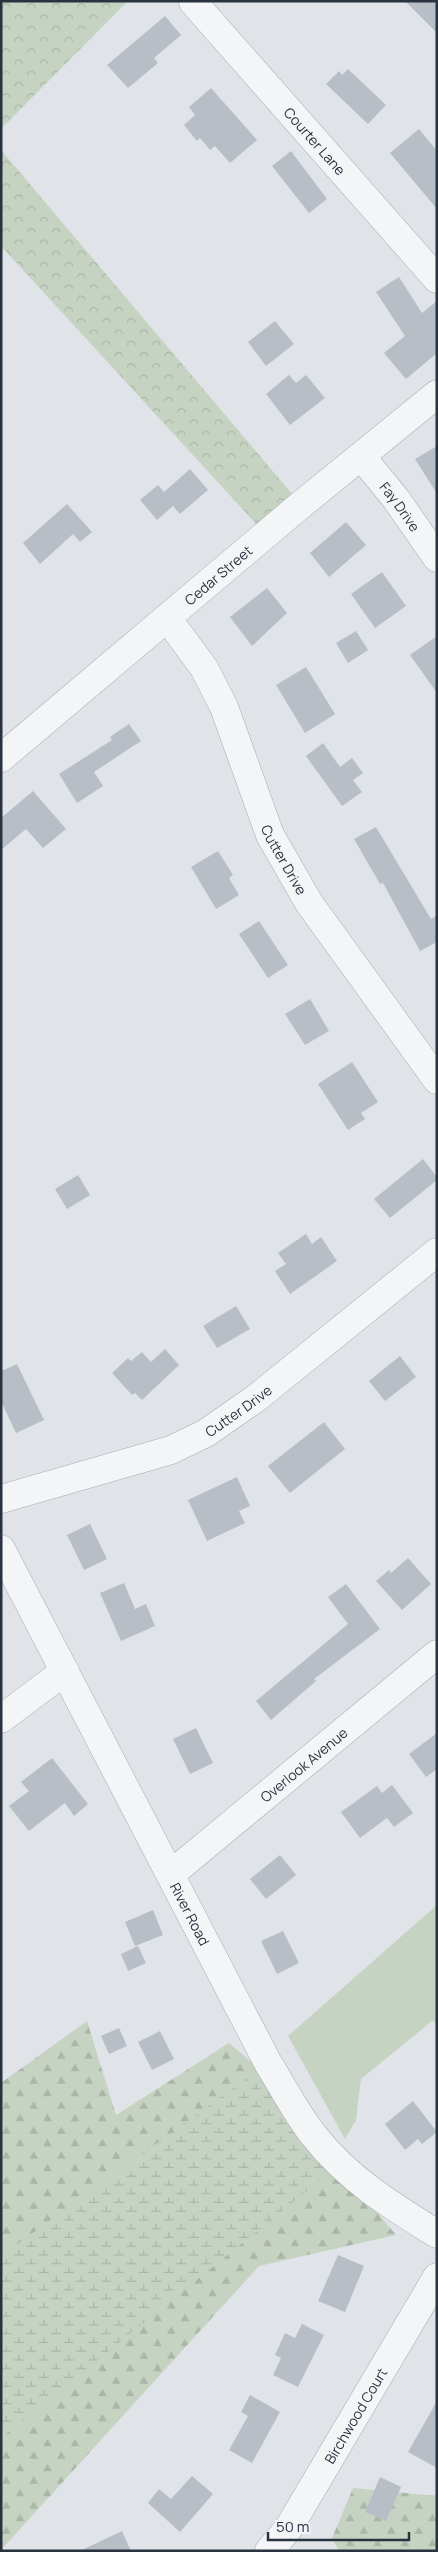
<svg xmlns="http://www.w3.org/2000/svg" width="438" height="2552" viewBox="0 0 438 2552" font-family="Manrope,sans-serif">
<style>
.grass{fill:#c7d3c2}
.forest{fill:url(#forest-firs)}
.wetland{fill:url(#wetland-marsh)}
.park{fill:url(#park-crowns)}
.building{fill:#b8bec6}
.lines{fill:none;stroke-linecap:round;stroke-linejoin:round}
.minor-casing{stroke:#a5abb3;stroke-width:29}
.path{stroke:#babfc4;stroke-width:3;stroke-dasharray:4 4;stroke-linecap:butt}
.minor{stroke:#f3f5f7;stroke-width:28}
.labels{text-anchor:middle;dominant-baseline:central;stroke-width:5;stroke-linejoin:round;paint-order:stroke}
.street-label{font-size:14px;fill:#293340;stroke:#f0f3f7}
</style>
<defs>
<pattern id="forest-firs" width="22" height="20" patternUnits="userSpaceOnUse" patternTransform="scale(1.25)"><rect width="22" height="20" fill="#c7d3c2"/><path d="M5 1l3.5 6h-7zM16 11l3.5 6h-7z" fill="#abb6a8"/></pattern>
<pattern id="wetland-marsh" width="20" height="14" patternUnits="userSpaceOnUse" patternTransform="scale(1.25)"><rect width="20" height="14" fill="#c7d3c2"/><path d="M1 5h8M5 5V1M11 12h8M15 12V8" fill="none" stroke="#abb6a8"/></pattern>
<pattern id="park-crowns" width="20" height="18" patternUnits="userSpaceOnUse" patternTransform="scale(1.25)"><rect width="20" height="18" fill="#c7d3c2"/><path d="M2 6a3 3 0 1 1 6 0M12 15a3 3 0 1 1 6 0" fill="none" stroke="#abb6a8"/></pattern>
</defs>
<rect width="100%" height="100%" fill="#e0e4e9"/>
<path class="grass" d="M437 1905V2023L432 2021 361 2079 356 2120 345 2139 288 2036Z"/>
<path class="forest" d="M87 2021 116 2115 229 2043 258 2068 396 2235 259 2266 1 2550V2083Z
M353 2488 437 2496V2551H339L332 2538Z"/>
<path class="wetland" d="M268 2063 339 2165 1 2438V2256Z"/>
<path class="park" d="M1 1H128L1 129Z
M1 150 293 495 258 526 1 246Z"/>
<path class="building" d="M405 1H437V33Z
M165 16 181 35 154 58 158 63 128 88 107 65Z
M348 69 386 105 368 124 326 84 339 71 342 75Z
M211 88 257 140 230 163 215 146 210 150 200 138 197 141 184 125 195 115 189 107Z
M419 129 437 151V209L390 153Z
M291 151 327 199 309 213 272 166Z
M399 277 422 313 437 301V353L406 379 384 353 405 336 376 292Z
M275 321 294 344 266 366 248 342Z
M289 375 296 383 306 375 325 398 290 425 266 394Z
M437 446V494L415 459Z
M190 469 208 490 180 514 173 506 157 520 140 500 158 485 164 492Z
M67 504 92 532 80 542 73 534 40 564 23 543Z
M346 522 366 545 329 577 310 553Z
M382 572 406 606 375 628 351 594Z
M267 588 287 613 252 646 230 617Z
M356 631 368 650 348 663 336 643Z
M437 636V693L410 655Z
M306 667 335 714 305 733 276 685Z
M129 724 141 741 94 772 103 786 77 803 59 774 112 740 110 737Z
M323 743 340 767 352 758 363 773 353 780 362 792 342 806 306 756Z
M33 791 66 829 43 848 26 829 1 850V818Z
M376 827 431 919 437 915V942L420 951 383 883 380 884 354 839Z
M218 851 233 875 229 878 239 895 216 909 191 867Z
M259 921 288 965 268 978 239 934Z
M310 999 329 1031 305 1045 285 1014Z
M352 1062 378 1102 361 1113 365 1119 348 1130 318 1084Z
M423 1159 437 1177V1180L390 1218 374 1199Z
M78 1175 90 1195 67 1209 55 1189Z
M306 1234 312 1244 321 1237 337 1261 290 1294 275 1271 286 1264 278 1253Z
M236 1306 250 1329 217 1348 203 1326Z
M165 1349 179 1365 142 1400 135 1393 132 1395 112 1373 128 1358 131 1361 142 1352 151 1362Z
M400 1356 416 1377 385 1401 369 1381Z
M17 1364 44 1420 16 1433 1 1401V1371Z
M324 1422 345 1449 290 1493 268 1466Z
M237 1477 250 1506 239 1511 245 1523 207 1541 188 1500Z
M90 1524 107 1559 84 1570 67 1535Z
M408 1558 431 1584 402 1610 376 1581 389 1570 391 1573Z
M124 1583 135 1609 146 1604 155 1626 121 1641 100 1593Z
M346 1584 380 1629 314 1679 316 1681 271 1720 256 1701 348 1624 328 1597Z
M196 1728 213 1763 190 1774 173 1739Z
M437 1733V1769L426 1777 409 1754Z
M52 1758 88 1804 74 1816 65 1803 29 1831 9 1806 29 1791 21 1782Z
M392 1785 413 1813 394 1827 387 1818 360 1838 341 1812 377 1786 382 1793Z
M280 1855 296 1875 266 1899 250 1879Z
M153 1910 163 1935 135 1946 125 1922Z
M283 1931 299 1963 277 1974 261 1941Z
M138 1946 146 1963 128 1971 121 1954Z
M119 2028 127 2046 109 2054 101 2036Z
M160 2031 174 2059 152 2070 138 2042Z
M413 2101 437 2132 422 2144 418 2139 405 2150 385 2124Z
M338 2255 364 2266 345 2312 318 2301Z
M302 2324 324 2335 298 2387 273 2375 281 2358 275 2355 285 2333 295 2338Z
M250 2395 280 2412 252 2463 229 2450 248 2416 241 2412Z
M437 2401V2468L408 2452Z
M192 2476 213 2494 180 2532 148 2503 159 2489 171 2499Z
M380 2477 401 2487 386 2521 365 2512Z
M122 2531 131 2551H80Z"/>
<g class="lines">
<g class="minor-casing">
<g id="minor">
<path id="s1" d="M193 2 437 279"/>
<path id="s2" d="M361 456 396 499 437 558"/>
<path id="s3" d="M168 619 204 668 224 707 270 835 309 903 437 1080"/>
<path id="s4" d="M1 758 297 508 437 394"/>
<path id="s5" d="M1 1499 171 1450 206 1433 255 1399 437 1252"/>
<path id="s6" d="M1 1549 268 2063C283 2087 297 2115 315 2137 348 2179 392 2206 437 2234"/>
<path d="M1 1719 65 1671"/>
<path id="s7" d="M171 1874 437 1654"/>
<path id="s8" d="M269 2551 288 2529 437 2277"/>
</g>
</g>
<path class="path" d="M1 25 6 31"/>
<use href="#minor" class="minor"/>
</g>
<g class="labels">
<g class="street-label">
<text stroke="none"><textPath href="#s1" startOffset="185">Courter Lane</textPath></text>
<text stroke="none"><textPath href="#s2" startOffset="64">Fay Drive</textPath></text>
<text stroke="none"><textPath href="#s4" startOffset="284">Cedar Street</textPath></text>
<text stroke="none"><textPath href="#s3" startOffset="269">Cutter Drive</textPath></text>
<text stroke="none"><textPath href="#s5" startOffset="255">Cutter Drive</textPath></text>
<text stroke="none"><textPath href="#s7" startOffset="172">Overlook Avenue</textPath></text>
<text stroke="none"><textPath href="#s6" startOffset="411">River Road</textPath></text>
<text stroke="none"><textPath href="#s8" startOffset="161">Birchwood Court</textPath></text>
</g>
</g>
<rect width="438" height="2552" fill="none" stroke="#293340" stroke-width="5"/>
<path d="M268 2532v8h141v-8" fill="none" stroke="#293340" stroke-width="2.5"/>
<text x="276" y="2532" font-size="15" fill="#293340" stroke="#f0f3f7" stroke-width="4" paint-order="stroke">50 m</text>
</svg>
